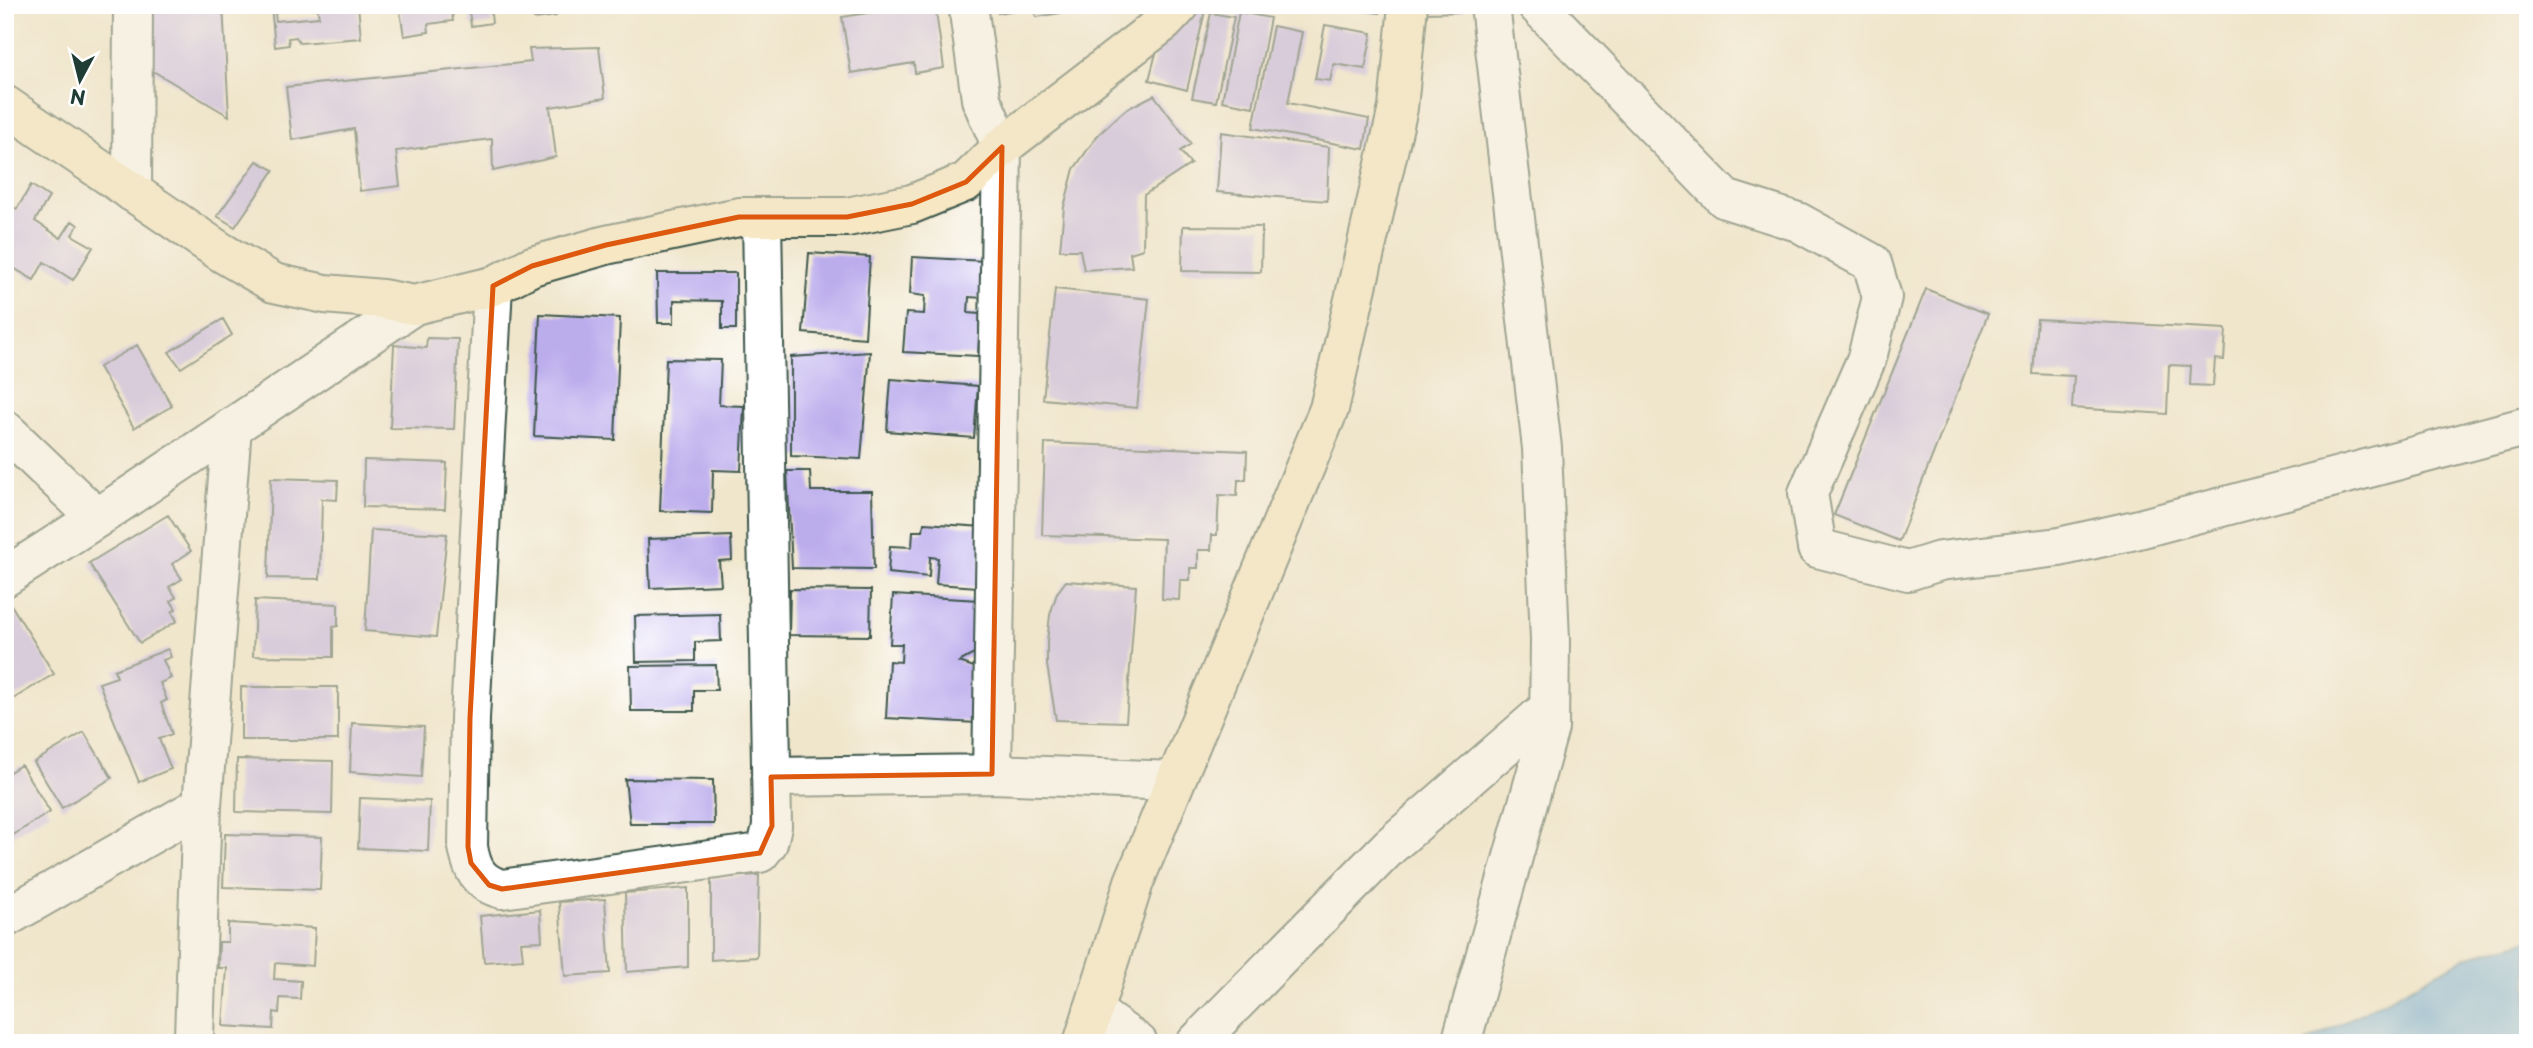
<svg xmlns="http://www.w3.org/2000/svg" width="2533" height="1048" viewBox="0 0 2533 1048" font-family="'Playpen Sans',sans-serif">
<style>
.water{fill:#69abdd;stroke:#447488;stroke-width:2}
.building{fill:#bbacec}
.lines{fill:none;stroke-linecap:round;stroke-linejoin:round}
.street-casing{stroke:#3e564b;stroke-width:42}
.secondary-casing{stroke:#3e564b;stroke-width:42}
.street{stroke:#fff;stroke-width:38}
.secondary{stroke:#f7e8c3;stroke-width:38}
.marked{fill:none;stroke:#de580e;stroke-width:5;stroke-linejoin:round}
</style>
<rect width="100%" height="100%" fill="#fff"/>
<filter id="ink" filterUnits="userSpaceOnUse"><feTurbulence type="fractalNoise" baseFrequency=".0143" numOctaves="2"/><feDisplacementMap in="SourceGraphic" scale="14" xChannelSelector="R" yChannelSelector="G"/><feConvolveMatrix kernelMatrix="1 2 1 2 8 2 1 2 1" color-interpolation-filters="sRGB"/></filter>
<filter id="wash" filterUnits="userSpaceOnUse"><feTurbulence type="fractalNoise" baseFrequency=".00686" numOctaves="4" result="noise"/><feDisplacementMap in="SourceGraphic" scale="28" xChannelSelector="R" yChannelSelector="G"/><feGaussianBlur stdDeviation="1.57" result="paint"/><feColorMatrix in="noise" values="0 0 0 0 0 0 0 0 0 0 0 0 0 0 0 0 0 1.4 0 .05"/><feComposite in="paint" operator="in"/></filter>
<g filter="url(#wash)">
<rect width="100%" height="100%" fill="#f0e6cc"/>
<path class="water" d="M2528 940V1043H2304L2469 956Z"/>
<g id="blocks">
<path class="building" d="M145 5H223L229 116 148 68Z
M271 5H274L276 21 319 17 317 7 358 5 361 38 300 43 296 37 288 38 289 45 275 47Z
M399 5H490L492 23 471 26 469 11 452 14 453 21 428 24 429 32 404 36Z
M532 5H570L571 8 559 10 556 16 534 19Z
M919 5H935L944 68 915 73 914 63 851 73 842 17Z
M997 5H1060L1061 13 1036 17 1034 7 998 13Z
M1357 5H1380L1379 13 1356 10Z
M1425 5H1464V12L1425 13Z
M1193 7 1205 11 1187 90 1149 80 1162 30Z
M1239 12 1270 18 1253 107 1222 101Z
M1211 13 1234 17 1216 102 1192 98Z
M1325 25 1372 33 1365 69 1334 64 1330 81 1315 79Z
M1273 26 1302 32 1288 103 1369 119 1364 149 1253 128Z
M599 47 605 98 550 107 556 157 493 171 492 139 396 151 400 186 360 191 354 129 292 140 286 87 531 62 529 49Z
M1154 95 1191 144 1180 151 1191 164 1144 195 1143 249 1130 253 1132 267 1084 270 1080 250H1060L1064 207 1074 169 1098 135 1125 110Z
M1221 132 1329 147 1327 201 1217 192Z
M257 161 274 170 235 227 217 216Z
M31 185 49 197 35 221 61 238 72 221 78 225 72 235 93 247 73 280 44 262 34 280 5 263V202L17 209Z
M1183 226 1262 227 1261 272 1182 271Z
M809 253 870 257 865 338 803 333Z
M912 257 985 261 983 298 969 297 968 313 980 314 978 356 903 352 906 313 924 314 925 296 910 294Z
M657 273H736V329H722V301L674 300V323H658Z
M1055 289 1149 299 1137 408 1043 399Z
M1926 289 1988 314 1899 541 1834 515Z
M540 314 620 318 615 440 534 436Z
M223 319 232 335 181 368 169 352Z
M2037 319 2226 329 2224 360 2215 359 2213 386 2190 385 2191 366 2169 365 2167 414 2072 408 2074 376 2033 374Z
M427 338 458 339 454 429 390 428 394 345 426 348Z
M137 345 172 406 134 428 99 367Z
M870 352 861 459 791 456V357Z
M666 359 721 360 719 405 744 406 741 471 713 470 712 513 660 511Z
M891 379 978 386 974 438 887 431Z
M1045 443 1247 451 1246 480H1238L1237 496 1219 495 1217 535H1212L1211 550H1198V568H1190V580H1180L1179 600 1162 599 1164 539 1042 535Z
M364 460 447 463 445 509 363 507Z
M787 471H810L811 491H872L874 569 792 568Z
M271 478 338 480 337 500 322 499 320 579 268 578Z
M168 515 191 551 172 564 182 579 169 587 176 597 171 601 176 609 172 612 177 621 140 643 89 563Z
M924 523 983 527 978 587 936 584 938 558 930 557 929 577 888 573 890 546 912 547 913 531H923Z
M371 530 447 534 436 637 365 631Z
M731 536 732 560 719 561 721 585 650 588 648 539Z
M1066 581 1136 586 1126 722 1056 720 1047 665V642L1050 615 1057 593Z
M790 589 871 590 870 636 789 635Z
M5 595 54 674 13 699 5 686Z
M893 595 979 600 976 653 959 662 980 669 977 723 886 718 889 661 901 662 902 644H890Z
M255 600 338 604V626L333 627V657L253 656Z
M720 614 721 641 695 642V661L636 662 635 616Z
M168 649 171 657 163 660 171 678 160 683 167 700 161 703 172 734 159 739 171 769 139 782 99 683 117 677 114 670Z
M716 665 717 690H694V711H631L630 666Z
M241 687H338V740H241Z
M352 723 424 727 421 777 350 772Z
M84 732 112 778 62 808 34 762Z
M237 759 333 761 332 814 236 812Z
M21 765 50 812 5 840V775Z
M625 779 713 780 714 824H630Z
M360 798 430 801 428 851 358 848Z
M225 834 322 837 320 890 223 887Z
M759 875 757 957 711 960V878Z
M688 888V967L627 972 625 893Z
M605 899 610 973 565 976 559 902Z
M540 910 542 941 521 942 523 959 484 962 480 916Z
M228 923 315 928 313 966 275 963 274 979 301 981 300 999 280 998 279 1013 274 1012 273 1029 223 1026 227 968H218L219 942H228Z"/>
</g>
</g>
<g filter="url(#ink)">
<use href="#blocks" fill-opacity="0" stroke="#3e564b" stroke-width="2"/>
<g class="lines">
<g class="street-casing">
<path id="street" d="M968 5 981 99 1002 147 992 774
M1537 5 1725 199 1798 222 1872 263 1882 297 1867 358 1808 493 1817 548 1908 571 1940 561 2059 547 2135 530 2528 426
M132 192 133 5
M493 286 470 718 468 847C472 870 479 883 502 889L760 853 768 843 772 826 762 217
M5 430 97 518
M5 577 97 518 414 305
M771 777 992 774 1175 781
M5 918 202 805 232 427
M1093 1011 1138 1043
M194 1036 202 805
M1196 1043 1390 846 1549 708
M1461 1043 1549 728 1550 640 1542 448 1490 5"/>
</g>
<g class="secondary-casing">
<path id="secondary" d="M5 105 221 252 274 283 325 294 382 299 414 305 493 286 532 266 606 245 739 217H847L912 204 966 182 1002 147 1164 22 1180 5
M1083 1043 1134 882 1329 409 1398 108 1408 5"/>
</g>
<use href="#street" class="street"/>
<use href="#secondary" class="secondary"/>
</g>
</g>
<path d="M0 0H2533V1048H0ZM1002 147 992 774 771 777 772 826 760 853 502 889 489 885 471 863 468 847 470 718 493 286 532 266 606 245 739 217H847L912 204 966 182Z" fill="#f0e6cc" fill-opacity=".55" fill-rule="evenodd"/>
<path class="marked" d="M1002 147 992 774 771 777 772 826 760 853 502 889 489 885 471 863 468 847 470 718 493 286 532 266 606 245 739 217H847L912 204 966 182Z"/>
<rect width="2533" height="1048" fill="none" stroke="#fff" stroke-width="28"/>
<g transform="translate(80 80) rotate(187)" stroke="#ffffff" stroke-width="5" paint-order="stroke">
<path d="M0-5L12 26L0 18L-12 26Z" fill="#1f3d34"/>
<text y="-10" font-size="19" font-weight="bold" text-anchor="middle" fill="#1f3d34">N</text>
</g>
</svg>
